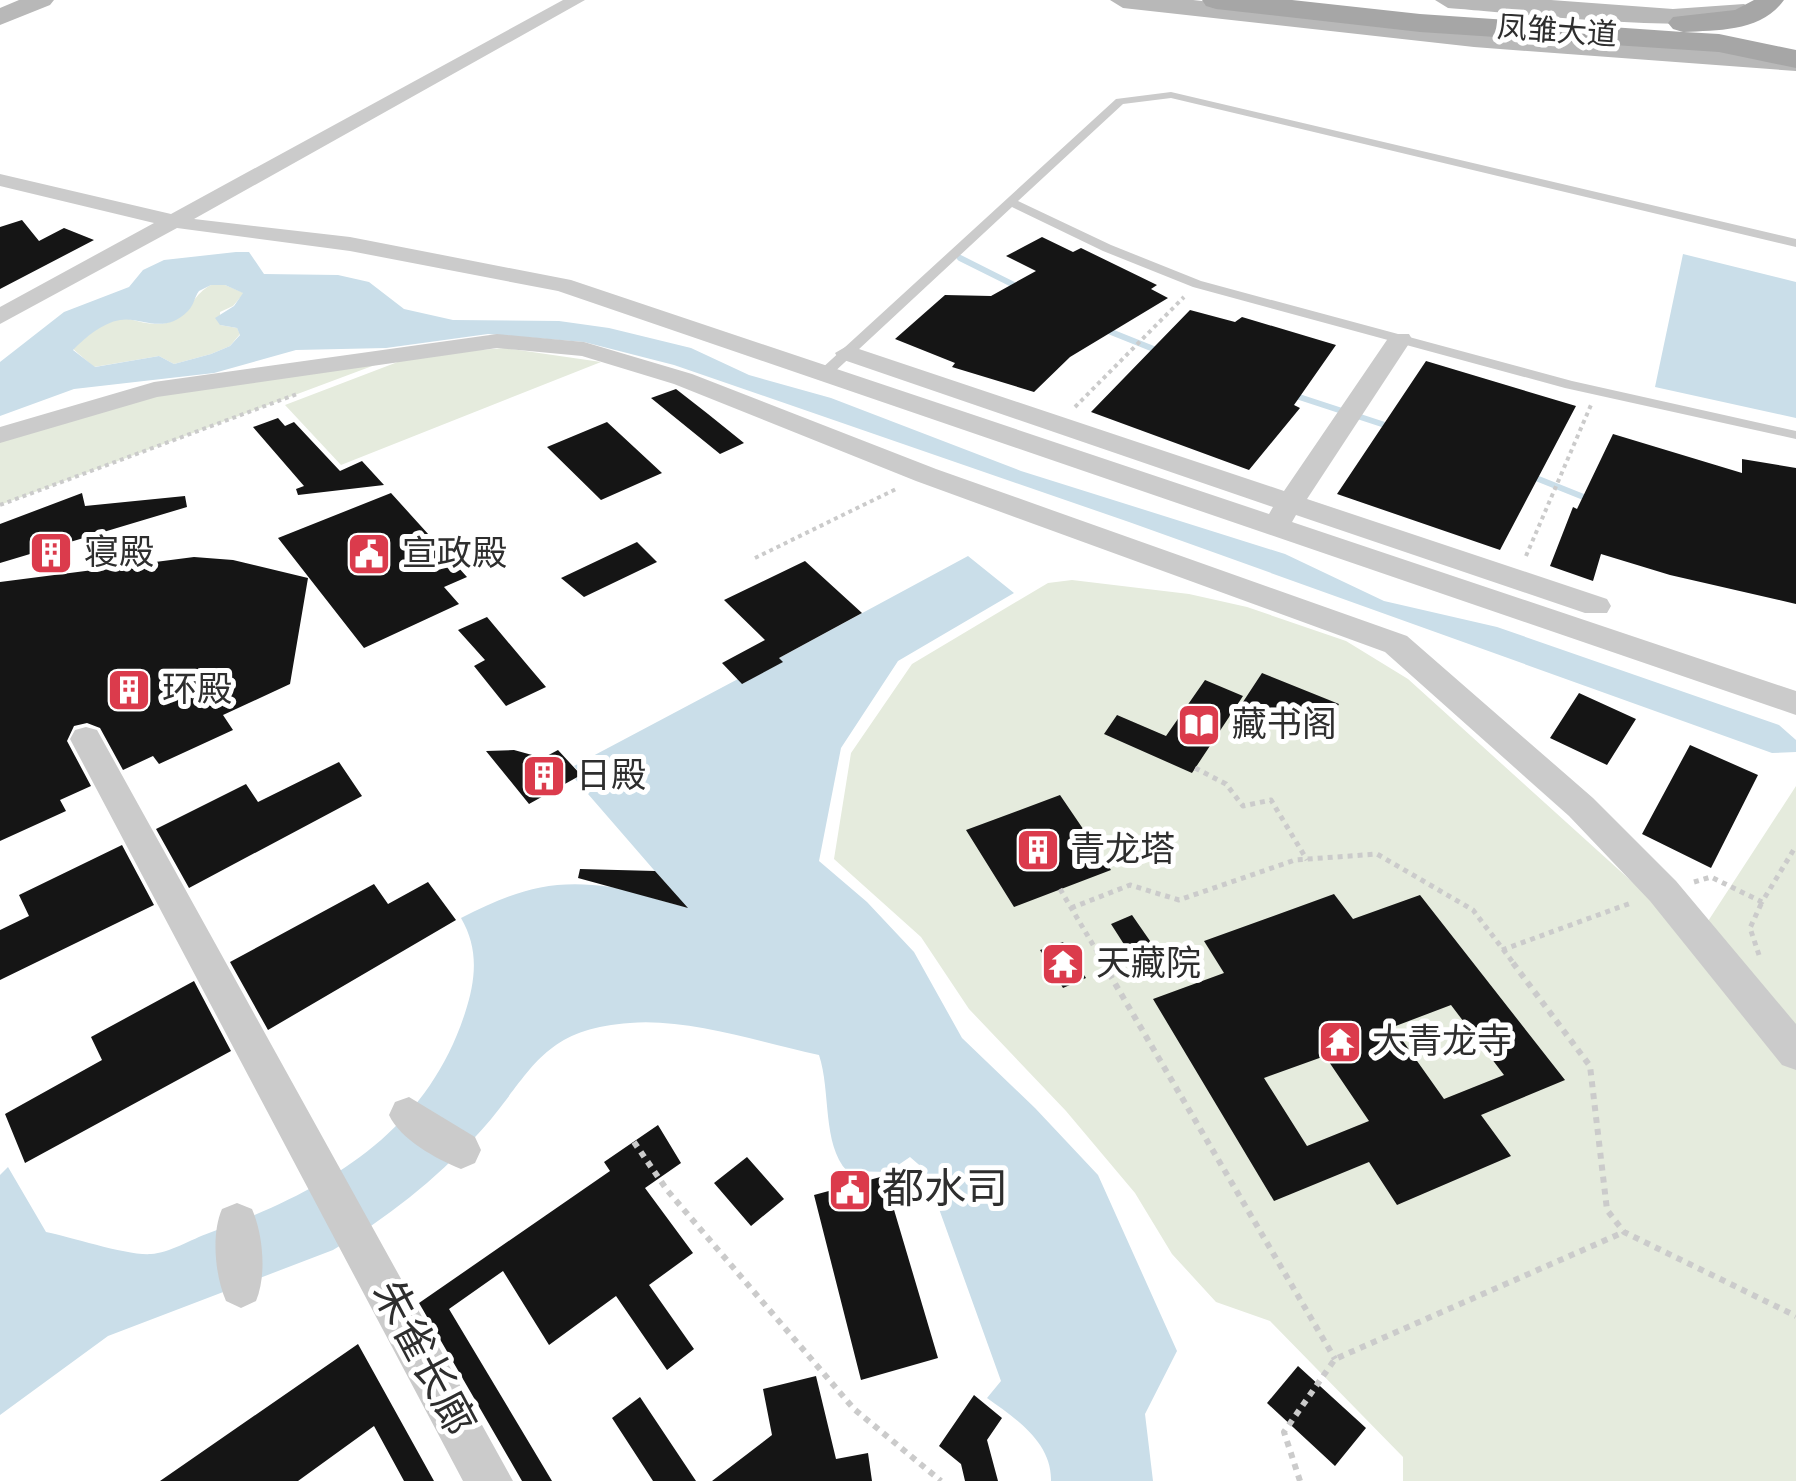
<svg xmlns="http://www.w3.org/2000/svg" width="1796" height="1481" viewBox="0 0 1796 1481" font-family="'Alegreya Sans','Noto Sans SC',sans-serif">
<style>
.green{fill:#e5ebdd}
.water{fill:#cadee9;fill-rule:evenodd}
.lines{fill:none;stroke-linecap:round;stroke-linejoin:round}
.stream{stroke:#cadee9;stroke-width:6}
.building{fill:#151515;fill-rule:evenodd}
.path-far2{stroke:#cbcbcb;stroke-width:4;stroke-dasharray:4 4;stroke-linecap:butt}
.path-far1{stroke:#cbcbcb;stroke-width:5;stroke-dasharray:5 5;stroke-linecap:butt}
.path{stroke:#cbcbcb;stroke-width:6;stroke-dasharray:6 6;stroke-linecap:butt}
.lane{fill:#cbcbcb;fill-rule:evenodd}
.street{fill:#cbcbcb;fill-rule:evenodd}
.secondary{fill:#b8b8b8;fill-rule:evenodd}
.primary{fill:#a6a6a6;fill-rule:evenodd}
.labels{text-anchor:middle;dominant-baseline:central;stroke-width:10;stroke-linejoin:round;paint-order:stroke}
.far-street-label{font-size:30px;fill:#2e2e2e;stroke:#fff}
.poi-label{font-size:35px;fill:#2e2e2e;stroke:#fff;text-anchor:start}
.near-poi-label{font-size:42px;fill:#2e2e2e;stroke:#fff;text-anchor:start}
.near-street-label{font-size:42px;fill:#2e2e2e;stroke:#fff}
</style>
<rect width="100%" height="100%" fill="#fff"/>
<path class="green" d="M211 285H225L244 293 233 306 220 312V325L237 328 240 334 230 346 211 354 174 364 159 356 94 367 73 349C85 337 110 315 129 319 145 323 160 328 176 319 190 310 195 293 211 285Z
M505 348 601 362 341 465 285 405 416 355Z
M407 353 0 505V435L154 390Z
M1072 580 1189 594 1247 607 1346 641 1408 679 1671 917 1796 1069V1481H1403V1457L1270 1321 1216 1302 1172 1254 1135 1193 1066 1111 969 1009 921 937 834 859 851 753 912 664 1048 583Z
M1796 786V1056L1699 935Z"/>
<path class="water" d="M236 252H249L264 274 338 275 369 282 404 309 453 320 559 321 609 328 691 348 749 375 831 398 1021 471 1285 554 1384 601 1497 627 1779 725 1796 740V752L1772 753 1129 522 674 365 584 342 488 334 386 348 296 350 214 373 74 389 0 416V362L64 312 129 287 143 270 164 260ZM211 285H225L243 293 234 306 215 318 220 325 237 328 240 335 230 346 211 354 174 364 159 356 95 367 73 350C86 337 102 323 120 320 141 316 163 336 188 311 194 305 194 298 199 291Z
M1683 254 1796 282V418L1655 387Z
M968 556 1014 593 898 661 841 748 819 861 867 902 914 952 962 1038 1035 1108 1098 1175 1177 1351 1145 1414 1153 1481H1051C1052 1442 1015 1418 987 1398L1001 1381 925 1170 910 1157 888 1172 847 1171C822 1144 831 1091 819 1055 762 1043 688 1018 630 1023 537 1029 531 1077 477 1135 435 1180 386 1219 333 1250L108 1336 0 1415V1175L8 1167 46 1232C71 1237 128 1256 151 1254 169 1253 192 1239 209 1233 323 1191 425 1136 465 1013 476 979 479 949 461 918 514 891 550 878 611 887 636 891 661 902 686 907L575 779 581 775 574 766 738 679 743 683 782 662 779 658Z"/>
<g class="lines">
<path class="stream" d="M960 258 1020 288
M1101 328 1161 352
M1290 394 1394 428
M1526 474 1591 500"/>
</g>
<path class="building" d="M22 220 39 241 64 228 94 240 0 289V227Z
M1042 237 1073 252 1081 248 1157 285 1151 289 1168 298 1070 357 1034 392 952 367 955 363 895 339 945 295 991 296 1036 271 1006 256Z
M1190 310 1235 322 1242 317 1336 345 1294 405 1300 408 1249 470 1091 412Z
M1426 361 1576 406 1500 550 1337 494Z
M676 389 708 414 744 443 720 454 651 398Z
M278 418 285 426 294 422 340 471 362 461 384 485 298 495 296 489 304 486 253 427Z
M607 422 662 473 601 500 547 447Z
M1613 434 1742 473V459L1796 468V604L1670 575 1601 554 1593 581 1550 566 1573 507 1577 509Z
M82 493 85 506 185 496 187 507 0 563V524Z
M391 493 467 577 444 587 459 604 364 648 278 538Z
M637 542 657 562 584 597 561 578Z
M194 557 233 560 308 578 290 684 223 715 233 730 159 764 153 756 123 770 100 728 87 723 74 726 67 741 91 786 60 800 66 811 0 841V582Z
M805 561 862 613 779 658 783 662 742 684 722 663 765 640 724 600Z
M487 617 529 667 546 687 506 706 474 666 485 660 458 630Z
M1262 673 1339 704 1318 740 1239 708Z
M1205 680 1243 696 1192 773 1104 734 1117 715 1166 736Z
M1579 693 1636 719 1607 765 1550 738Z
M1690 745 1758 775 1711 868 1642 834Z
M514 750 543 758 558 750 581 775 529 804 486 751Z
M339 762 362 796 189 888 156 829 246 784 258 802Z
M1060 795 1111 870 1014 907 966 830Z
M122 845 154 905 0 980V930L29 916 19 895Z
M580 869 655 871 688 908 578 878Z
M428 882 456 920 268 1030 230 962 374 884 388 904Z
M1334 894 1353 919 1420 895 1565 1080 1481 1115 1511 1156 1397 1205 1369 1162 1274 1201 1153 999 1224 973 1204 941ZM1451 1005 1504 1075 1444 1099 1393 1027ZM1325 1056 1369 1121 1307 1146 1264 1078Z
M1132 915 1157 951 1134 960 1111 924Z
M1063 942 1086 978 1063 988 1040 950Z
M194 981 231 1051 25 1163 5 1114 102 1060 91 1037Z
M658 1125 681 1163 645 1188 693 1253 649 1285 694 1349 667 1370 616 1296 549 1345 503 1271 449 1309 552 1481H522L419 1303 610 1171 604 1162Z
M747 1157 784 1199 751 1226 714 1183Z
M884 1176 938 1358 861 1380 814 1195Z
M358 1344 434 1481H404L374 1426 298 1481H160Z
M1298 1366 1366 1428 1335 1466 1267 1403Z
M816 1376 836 1459 868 1453 872 1481H712L772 1435 763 1389Z
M974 1395 1002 1418 987 1440 998 1481H965L961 1464 939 1446Z
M640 1397 696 1481H653L612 1418Z"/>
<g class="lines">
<path class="path-far2" d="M1075 407 1184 297
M0 505 297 394
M1526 556 1591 405
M755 558 896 489"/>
<path class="path-far1" d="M1195 768 1226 784 1243 806 1271 800 1307 860
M1694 882 1711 877 1762 902 1796 846
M1060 889 1105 965
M1071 908 1130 885 1179 900 1295 860 1377 854 1473 910 1515 965
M1502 950 1631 903
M1759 955 1750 928 1762 902"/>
<path class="path" d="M1103 963 1335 1359
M1513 963 1590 1066 1607 1210 1624 1232 1796 1316
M634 1142 667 1190 854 1409 941 1481
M1300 1481 1284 1432 1335 1359 1624 1232"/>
<path class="lane" d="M1171 92 1796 239V247L1171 98 1123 104 1018 201 1111 245 1201 281 1572 381 1796 431V439L1565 388 1193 287 1103 251 1012 207 830 376H820V370L1116 99Z"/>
<path class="street" d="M563 0H585L194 219 350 237 571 280 1269 514 1273 507 838 358 835 353 847 346 856 348 1284 491 1391 334H1409L1412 339 1307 499 1607 599 1611 606 1607 613H1585L1296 515 1292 522 1796 691V715L558 291 350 251 177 228 0 324V307L154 223 0 186V174L171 214Z
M497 334 584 342 692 374 936 469 1407 636 1593 798 1676 881 1796 1024V1070L1782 1065 1650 901 1569 816 1385 652 916 481 674 384 582 356 497 348 157 397 0 443V427L154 382Z
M86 727 97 730 513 1481H463L70 739 75 730Z
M409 1097 475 1137 481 1150 475 1163 461 1169C436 1159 400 1139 389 1115L395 1102Z
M237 1203 252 1209C263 1234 267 1275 256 1301L241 1308 226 1301C215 1276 211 1234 222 1209Z"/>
<path class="secondary" d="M19 0H54L50 5 0 25V8Z
M1110 0H1193L1474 31 1796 55V71L1474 47 1123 8Z
M1435 0H1551L1673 9 1744 4 1757 12C1735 39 1494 11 1448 8Z"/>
<path class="primary" d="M1202 0H1292L1420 14 1683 32 1673 29 1668 23 1673 17 1735 10 1754 0H1784C1761 32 1719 30 1684 32L1719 34 1796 50V68L1719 52 1420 32 1216 9 1206 6Z"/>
</g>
<defs>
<g id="building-square" transform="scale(2.25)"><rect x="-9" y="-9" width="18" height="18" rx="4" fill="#db3b4c" stroke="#fff"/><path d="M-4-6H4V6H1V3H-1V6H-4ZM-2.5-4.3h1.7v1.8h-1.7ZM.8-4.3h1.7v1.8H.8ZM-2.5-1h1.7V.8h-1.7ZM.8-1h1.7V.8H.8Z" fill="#fff"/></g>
<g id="civic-square" transform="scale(2.25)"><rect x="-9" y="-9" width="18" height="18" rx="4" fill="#db3b4c" stroke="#fff"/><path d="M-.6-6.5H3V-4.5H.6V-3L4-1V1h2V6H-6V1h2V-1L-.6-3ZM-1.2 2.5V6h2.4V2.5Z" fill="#fff"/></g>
<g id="library-square" transform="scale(2.25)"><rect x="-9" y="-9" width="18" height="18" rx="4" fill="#db3b4c" stroke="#fff"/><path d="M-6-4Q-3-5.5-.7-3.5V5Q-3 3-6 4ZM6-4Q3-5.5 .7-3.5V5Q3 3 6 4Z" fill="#fff"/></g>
<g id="temple-square" transform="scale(2.25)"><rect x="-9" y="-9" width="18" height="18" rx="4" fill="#db3b4c" stroke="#fff"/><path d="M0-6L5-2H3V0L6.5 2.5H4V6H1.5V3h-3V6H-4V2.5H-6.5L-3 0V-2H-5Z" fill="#fff"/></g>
</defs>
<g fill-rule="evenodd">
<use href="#building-square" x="51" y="553"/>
<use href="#civic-square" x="369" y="554"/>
<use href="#building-square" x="129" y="690"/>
<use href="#library-square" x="1199" y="725"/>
<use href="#building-square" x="544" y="776"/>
<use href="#building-square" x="1038" y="850"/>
<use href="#temple-square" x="1063" y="964"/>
<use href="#temple-square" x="1340" y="1042"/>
<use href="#civic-square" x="850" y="1190"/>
</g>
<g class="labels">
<g class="far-street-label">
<text transform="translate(1557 32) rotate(4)">凤雏大道</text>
</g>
<g class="poi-label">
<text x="84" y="553">寝殿</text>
<text x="402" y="554">宣政殿</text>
<text x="162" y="690">环殿</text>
<text x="1232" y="725">藏书阁</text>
<text x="576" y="776">日殿</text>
<text x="1070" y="850">青龙塔</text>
<text x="1096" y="964">天藏院</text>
<text x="1372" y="1042">大青龙寺</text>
</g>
<g class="near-poi-label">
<text x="882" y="1190">都水司</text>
</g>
<g class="near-street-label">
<text transform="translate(423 1358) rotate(62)">朱雀长廊</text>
</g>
</g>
</svg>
